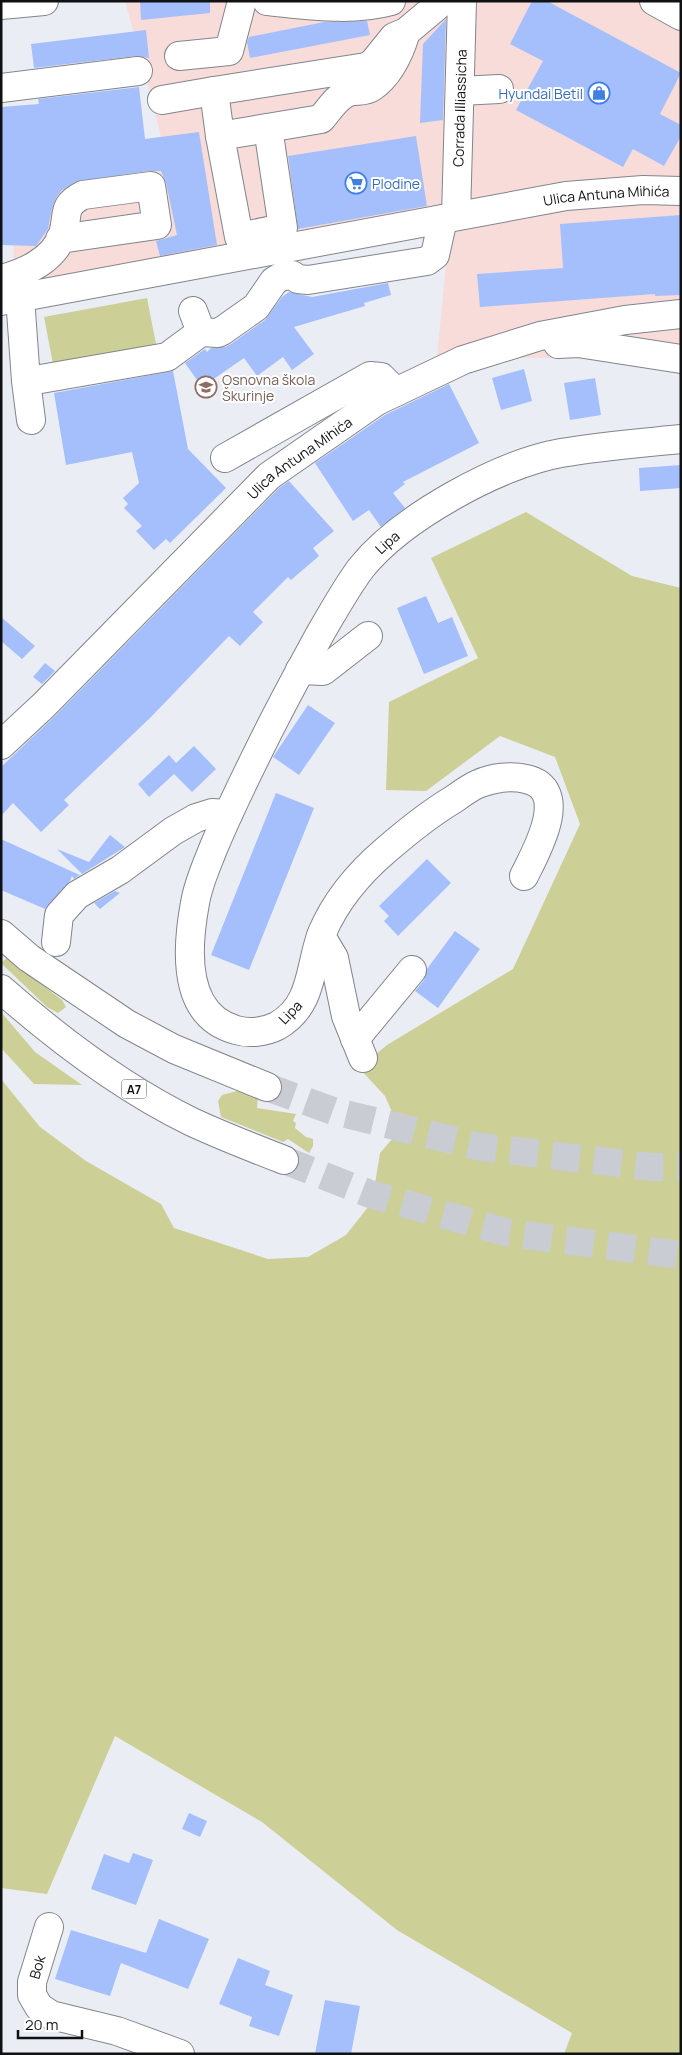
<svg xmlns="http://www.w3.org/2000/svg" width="682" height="2055" viewBox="0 0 682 2055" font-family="Manrope,sans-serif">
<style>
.commercial{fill:#f7dcd9}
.green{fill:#ccd096}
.building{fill:#a5bffc}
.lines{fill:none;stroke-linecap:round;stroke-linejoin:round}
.highway-tunnel{stroke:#c9ccd2;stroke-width:28;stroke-dasharray:28 14;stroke-linecap:butt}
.minor-casing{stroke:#82858b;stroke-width:30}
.major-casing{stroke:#82858b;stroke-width:30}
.highway-casing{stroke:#82858b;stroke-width:30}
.minor{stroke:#fff;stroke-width:28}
.major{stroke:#fff;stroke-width:28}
.highway{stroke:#fff;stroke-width:28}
.labels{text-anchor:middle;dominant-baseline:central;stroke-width:4;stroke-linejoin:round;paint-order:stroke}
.shield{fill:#fff;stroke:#58585a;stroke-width:1}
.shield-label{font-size:12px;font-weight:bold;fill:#101113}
.shop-label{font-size:14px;fill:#366cbe;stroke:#fff;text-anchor:end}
.street-label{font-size:14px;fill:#101113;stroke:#fff}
.education-label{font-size:14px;fill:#785e54;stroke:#fff;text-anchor:start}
</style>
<rect width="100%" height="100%" fill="#eaedf4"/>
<path class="commercial" d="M125 1H681V359L437 357 449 233 445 213 12 289 17 175 47 149 161 137 145 73Z"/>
<path class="green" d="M147 298 156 344 53 364 44 317Z
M526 512 632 576 681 588V2054H564L572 2033 397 1930 262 1822 115 1736 47 1894 1 1888V1079L40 1127 86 1161 161 1204 174 1228 268 1259 308 1257 346 1235 372 1202 380 1153 400 1130 385 1096 359 1068 387 1045 513 969 580 824 555 757 500 736 426 791 386 790 389 702 478 658 431 558Z
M7 958 62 1000 66 1007 58 1013 47 1007 1 963Z
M1 1012 35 1052 82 1085 34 1084 1 1048Z
M237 1091 258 1096 257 1108 296 1114 293 1121 296 1123 295 1128 306 1137 313 1139V1146L309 1153 288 1139 283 1142 221 1117 218 1101 222 1095Z"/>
<path class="building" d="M140 1H210V13L141 20Z
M532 1H547L681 73 660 114 681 125V136L664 166 633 149 623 167 516 110 543 61 510 44Z
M446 19 443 120 420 123 423 44Z
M367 21 370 35 250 58 247 42 249 37 324 22Z
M146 30 149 58 136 56 34 68 31 44Z
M139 87 145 139 199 132 217 245 160 256 156 241 177 235 166 183 161 171H149L75 182 61 191 56 198 52 209 48 229 36 246 1 245V107L39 104 38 99Z
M416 136 427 206 298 229 288 156Z
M681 215V295L655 296V294L480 307 477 274 563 268 560 224Z
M388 283 391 295 364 303 365 306 294 327 314 354 292 370 283 357 257 376 244 358 202 387 185 363 205 349 207 352 211 348 225 347 231 344 265 320 282 297 289 292 312 297Z
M524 369 532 401 501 410 492 378Z
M173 371 188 449 226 488 170 543 166 539 154 550 136 531 142 526 124 508 128 504 123 498 139 483 132 452 66 465 54 393Z
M595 378 601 415 570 420 564 383Z
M449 384 479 443 403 482 405 484 393 493 405 508 381 527 369 510 353 521 315 463 385 415Z
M681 465V488L640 491 639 468Z
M289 481 334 531 313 548 319 556 291 580 288 577 253 612 263 622 240 646 229 636 151 717 64 800 69 805 41 832 13 803 1 816V767L55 716 279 488Z
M426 596 438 623 452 617 468 656 424 674 397 608Z
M1 617 35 646 22 659 1 641Z
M45 663 55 671 42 684 33 677Z
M308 705 335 723 299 775 273 757Z
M194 746 216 769 192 792 174 774 149 797 138 784 169 755 176 763Z
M276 793 314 808 249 970 211 955Z
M110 835 125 847 82 874 57 849 89 862Z
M1 839 73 872 80 875 74 879 72 876 70 881 45 909 1 890Z
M427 859 451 883 398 936 384 921 389 916 379 906Z
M115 891 120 893 100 909 94 903Z
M455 931 480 949 438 1008 415 991 424 980 427 969Z
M189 1813 207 1821 200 1837 182 1829Z
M133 1853 153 1860 136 1905 91 1889 104 1854 129 1863Z
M159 1919 209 1939 188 1989 121 1963 110 1996 55 1979 71 1930 146 1953Z
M238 1958 270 1971 265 1985 293 1995 279 2036 249 2026 252 2017 219 2004Z
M325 2000 360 2006 351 2054H315Z"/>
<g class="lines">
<path class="highway-tunnel" d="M267 1087 333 1111 481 1147 652 1167H681
M284 1160 370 1194 509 1233 681 1255"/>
<g class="minor-casing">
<g id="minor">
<path d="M267 1C308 5 351 12 391 1"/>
<path d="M1 5 44 1"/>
<path d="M406 32C400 52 390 75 372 87 365 92 357 90 349 92 337 96 329 110 321 119L220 136 214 91 366 67 373 63 394 37 406 32 443 1"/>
<path d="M179 56 229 51 242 1"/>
<path d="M1 88 138 71"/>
<path d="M460 91 499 89"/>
<path d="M162 100 214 91"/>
<path d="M220 136 239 237 283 228 268 128"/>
<path id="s1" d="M456 216 462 1"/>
<path d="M1 279C25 273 54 260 63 234 69 215 61 206 83 195L151 186 157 225 60 239"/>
<path d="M20 297 26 381 31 420"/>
<path id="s2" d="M1 301 566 196 643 190 681 191"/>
<path d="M193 311 201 332 218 333 222 331 256 307 274 281 282 276 292 275 298 279 308 280 427 261 435 255 443 219"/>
<path d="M558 344 578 343 681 359"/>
<path d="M35 380 167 357 201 332"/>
<path d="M225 458 370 376 381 377 396 392"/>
<path d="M300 670 323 671 368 636"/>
<path id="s3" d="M1 745 44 705 269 476 377 401 463 360 540 336 625 320 681 314"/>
<path id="s4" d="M524 876C536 852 572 789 526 779 511 775 492 778 478 784 469 788 461 794 454 799 429 814 408 831 386 850 359 873 336 900 322 933 309 967 314 1005 277 1026 265 1032 249 1034 236 1030 181 1015 187 946 195 903 198 884 206 867 213 849 229 810 248 772 267 734 284 700 302 667 320 634 333 612 346 588 361 568 401 518 499 464 561 453 601 446 641 443 681 439"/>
<path d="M321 936 334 958 346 1016 363 1058"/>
<path d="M56 942 59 915 77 895 120 870 173 831 196 818 212 813 228 814"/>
<path d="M355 1039 412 970"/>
<path d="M49 1927 32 1982V1995L39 2007 51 2015 117 2031 180 2054"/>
</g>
</g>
<g class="major-casing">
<path id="major" d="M654 1 681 16"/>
</g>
<g class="highway-casing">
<path id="highway" d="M1 934 29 958 127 1024 174 1049 267 1087
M1 989C59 1040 122 1088 192 1122 222 1136 253 1148 284 1160"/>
</g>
<use href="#minor" class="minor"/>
<use href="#major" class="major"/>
<use href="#highway" class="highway"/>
</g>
<defs>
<g id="shop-ring" transform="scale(1.125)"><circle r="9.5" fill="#fff" stroke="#3f7fe0" stroke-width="1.5"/><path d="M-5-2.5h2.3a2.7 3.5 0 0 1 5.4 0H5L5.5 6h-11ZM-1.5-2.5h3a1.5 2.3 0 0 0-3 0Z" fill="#3f7fe0"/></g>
<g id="supermarket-ring" transform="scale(1.125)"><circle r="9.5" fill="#fff" stroke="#3f7fe0" stroke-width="1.5"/><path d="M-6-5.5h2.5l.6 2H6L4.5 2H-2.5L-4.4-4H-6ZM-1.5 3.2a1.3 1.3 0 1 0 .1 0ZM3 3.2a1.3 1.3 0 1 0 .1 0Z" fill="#3f7fe0"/></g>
<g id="school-ring" transform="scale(1.125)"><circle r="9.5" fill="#fff" stroke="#8d6e63" stroke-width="1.5"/><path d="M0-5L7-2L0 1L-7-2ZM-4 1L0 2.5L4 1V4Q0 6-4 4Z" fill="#8d6e63"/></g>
</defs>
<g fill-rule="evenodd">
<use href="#shop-ring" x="599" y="93"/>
<use href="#supermarket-ring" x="356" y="183"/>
<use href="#school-ring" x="206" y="387"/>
</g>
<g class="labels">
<rect class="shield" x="121.5" y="1079.5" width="25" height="19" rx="4"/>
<g class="shield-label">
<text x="134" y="1089">A7</text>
</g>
<g class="shop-label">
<text x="583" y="93">Hyundai Betil</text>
<text x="372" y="183" text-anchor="start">Plodine</text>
</g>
<g class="street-label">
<text stroke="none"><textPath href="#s1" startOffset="108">Corrada Illiassicha</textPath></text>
<text stroke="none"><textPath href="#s2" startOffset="615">Ulica Antuna Mihića</textPath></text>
<text stroke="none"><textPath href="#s3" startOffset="415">Ulica Antuna Mihića</textPath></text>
<text stroke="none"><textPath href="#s4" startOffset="1090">Lipa</textPath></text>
<text transform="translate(290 1012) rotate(-46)">Lipa</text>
<text transform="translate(37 1967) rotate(-74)">Bok</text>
</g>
<g class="education-label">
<text x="222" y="379">Osnovna škola<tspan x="222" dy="16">Škurinje</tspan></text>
</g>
</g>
<rect width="682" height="2055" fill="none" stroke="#101113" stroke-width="5"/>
<path d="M18 2030v8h64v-8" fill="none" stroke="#101113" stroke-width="2.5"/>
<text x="25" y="2030" font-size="15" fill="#101113" stroke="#ffffff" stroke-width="4" paint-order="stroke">20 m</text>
</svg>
